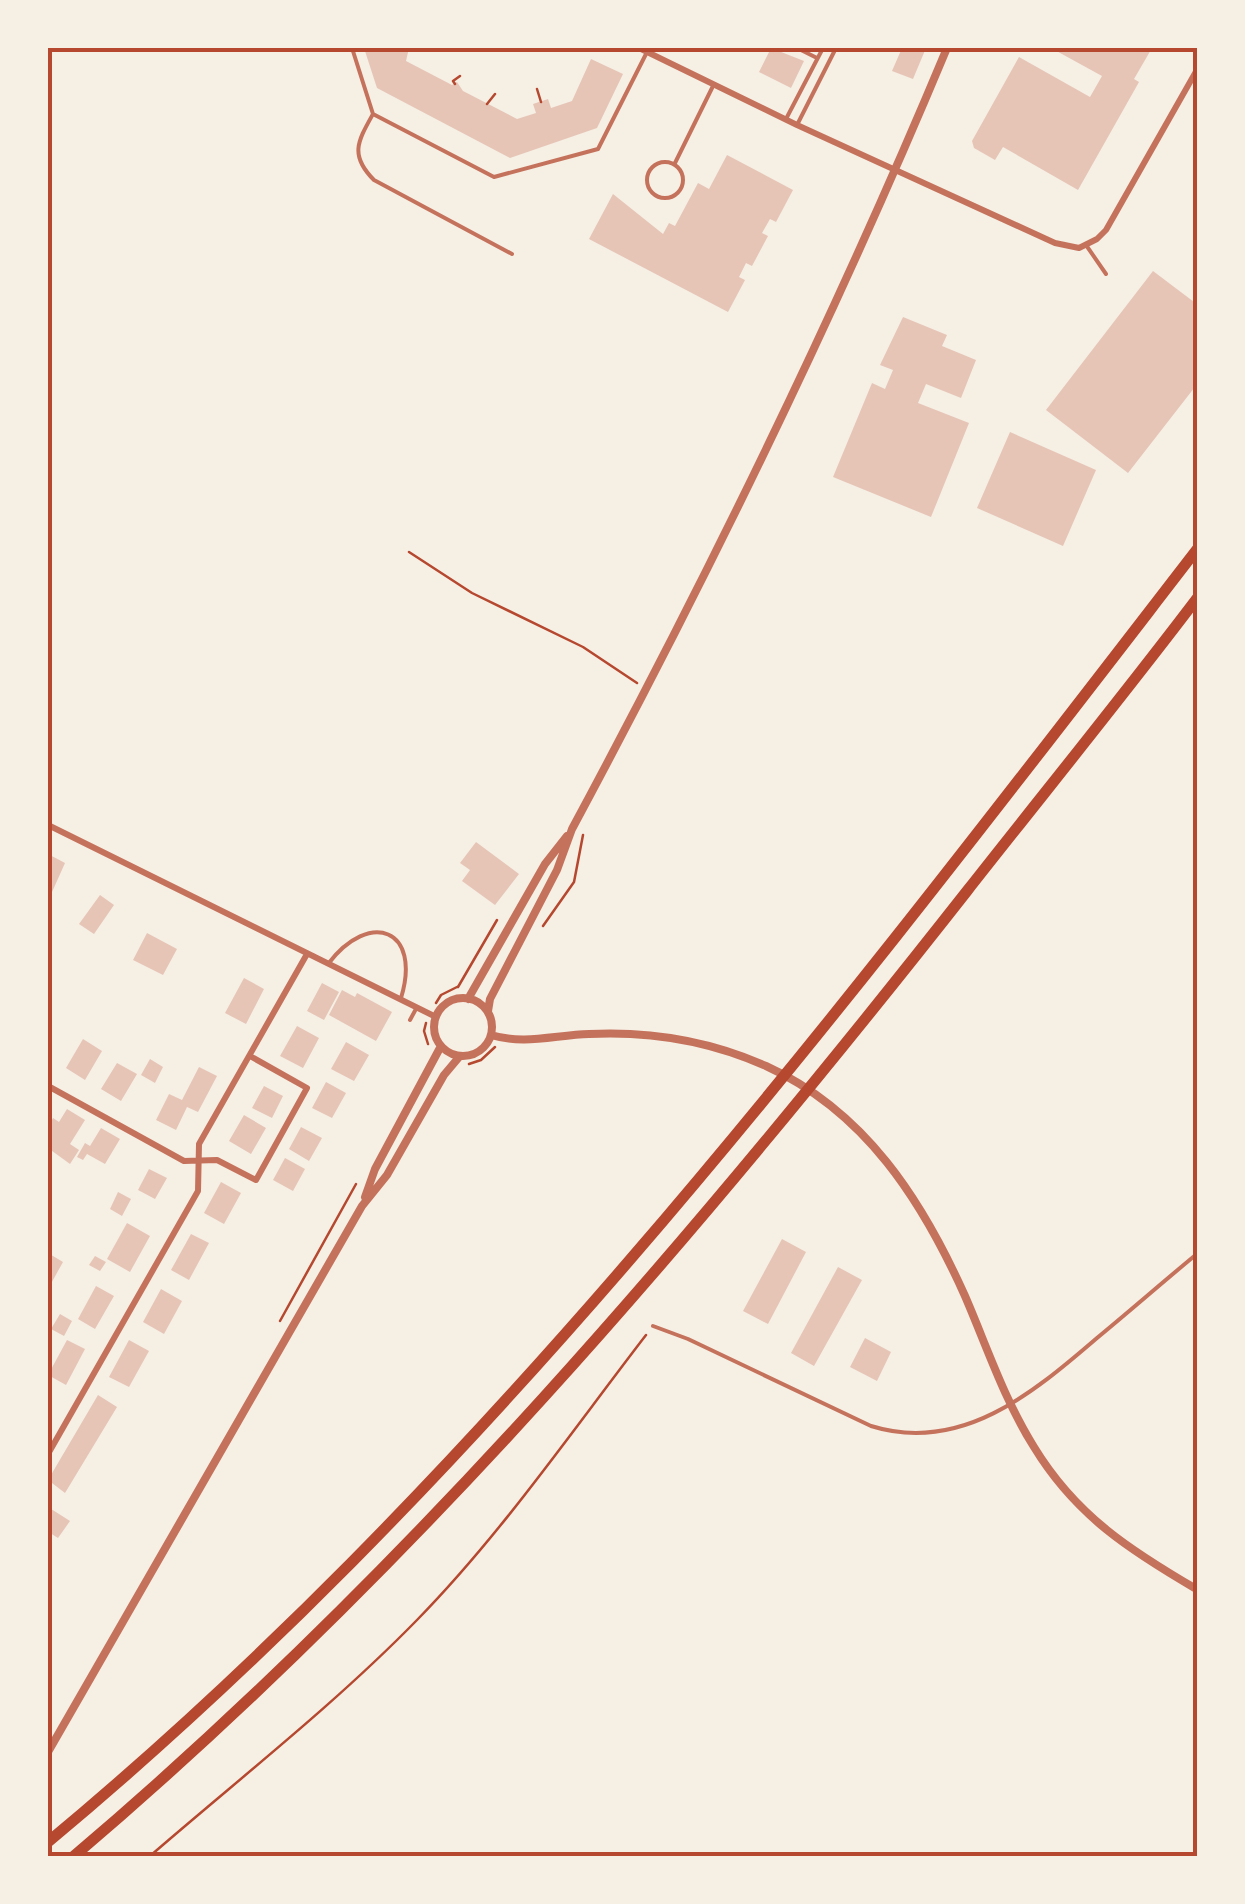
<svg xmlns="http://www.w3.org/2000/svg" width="1245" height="1904" viewBox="0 0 1245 1904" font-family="Helvetica,sans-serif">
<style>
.building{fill:#e6c5b7}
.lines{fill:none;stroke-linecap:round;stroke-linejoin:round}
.path{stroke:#b5482f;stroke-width:2.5}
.service{stroke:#c5725c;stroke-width:4}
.minor{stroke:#c5725c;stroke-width:6}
.tertiary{stroke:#c5725c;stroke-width:8}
.motorway{stroke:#b5482f;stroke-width:11}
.neatline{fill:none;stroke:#b5482f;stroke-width:4}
</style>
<rect width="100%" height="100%" fill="#f6efe4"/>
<path class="building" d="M364 48H409L406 61 452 85 457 82 463 91 517 119 536 113 533 104 548 99 551 108 572 101 591 59 623 74 597 128 510 158 377 88Z
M771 48 804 61 791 88 759 72Z
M902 48H926L913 79 892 71Z
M1051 48H1152L1134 79 1139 82 1078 190 1003 147 995 160 974 148 972 141 1019 57 1090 97 1102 76Z
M727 155 793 190 776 222 770 219 762 233 768 236 752 266 746 263 739 277 745 280 728 312 589 239 613 194 663 234 669 223 675 226 698 183 709 189Z
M1153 271 1198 305V383L1128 473 1046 410Z
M903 317 947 335 942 346 976 360 961 398 926 384 918 403 969 423 931 517 833 477 872 383 885 389 893 370 880 365Z
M1010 432 1096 470 1063 546 977 508Z
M476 842 519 874 495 905 462 881 470 870 460 863Z
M48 854 65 863 48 901Z
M100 895 114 905 94 934 79 924Z
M147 933 177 949 163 975 133 960Z
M244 978 264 989 246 1024 225 1013Z
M322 983 339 992 324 1020 307 1011Z
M342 990 355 997 357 993 392 1012 376 1041 329 1015Z
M297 1026 319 1038 303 1068 280 1056Z
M83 1039 102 1051 85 1080 66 1068Z
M346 1042 369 1055 354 1081 331 1069Z
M150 1059 163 1067 155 1083 141 1075Z
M117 1063 137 1074 121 1101 101 1089Z
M199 1067 217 1076 198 1112 187 1107 176 1130 156 1120 169 1094 182 1100Z
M326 1082 346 1093 332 1118 312 1108Z
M264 1086 283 1096 272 1118 252 1108Z
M67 1109 85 1120 70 1144 79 1150 70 1164 48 1148V1127L53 1118 59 1122Z
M244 1115 266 1128 251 1154 229 1141Z
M301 1127 322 1138 309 1161 289 1149Z
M101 1128 120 1139 105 1164 87 1154 83 1160 77 1157 85 1143 90 1146Z
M285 1158 305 1169 293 1191 273 1180Z
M149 1169 167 1178 155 1199 138 1190Z
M221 1182 241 1193 224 1224 204 1213Z
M118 1192 131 1199 122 1216 110 1209Z
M127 1223 150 1236 130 1272 107 1259Z
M191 1234 209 1243 189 1280 171 1270Z
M782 1239 806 1252 768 1324 743 1311Z
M48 1253 63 1262 48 1289Z
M95 1256 106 1262 100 1271 89 1265Z
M838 1267 862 1280 814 1366 791 1353Z
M96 1286 114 1296 95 1329 78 1319Z
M161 1289 182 1301 164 1334 143 1322Z
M60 1314 72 1321 64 1336 51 1329Z
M865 1338 891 1352 877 1381 850 1367Z
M67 1340 85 1349 66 1385 48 1375Z
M129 1340 149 1351 129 1387 109 1377Z
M98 1395 117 1407 65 1493 48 1480Z
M48 1507 70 1521 58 1538 50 1533 48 1536Z"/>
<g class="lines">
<path class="path" d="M455 84 453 81 460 76
M537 89 541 102
M487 104 495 94
M409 552 472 593 583 647 637 683
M543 926 574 882 583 835
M458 987 497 920
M436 1003 441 995 457 987
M426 1023 424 1031 428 1044
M469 1064 481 1060 495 1047
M280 1321 356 1184
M150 1856C240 1778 334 1705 417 1620 502 1533 572 1431 646 1335"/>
<path class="service" d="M352 48 373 114 494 177 598 149 647 52
M797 48 817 58
M373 114C358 141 349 155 374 180L512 254
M786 119 823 48
M797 125 836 48
M647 180a18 18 0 1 1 36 0a18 18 0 1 1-36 0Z
M675 163 714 84
M1086 245 1106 274
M328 964C370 909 422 929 401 998
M410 1020 417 1007
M653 1326 688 1339 871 1426C961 1454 1033 1393 1097 1338 1131 1310 1164 1281 1198 1253"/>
<path class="minor" d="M639 48 797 125 1055 243 1079 248 1097 239 1106 230 1198 68
M48 825 436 1017
M48 1086 184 1161 217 1160 256 1180 307 1088 250 1056
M48 1454 198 1191 199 1144 307 954"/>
<path class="tertiary" d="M434 1027a29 29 0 1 1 58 0a29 29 0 1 1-58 0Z
M468 999 545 864 567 836
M488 1011 490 999 557 870 572 829C709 574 836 314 947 48
M491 1035C524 1045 555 1035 589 1034 650 1031 710 1041 766 1066 865 1111 922 1200 965 1296 987 1347 1004 1399 1034 1447 1076 1516 1131 1551 1198 1590
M365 1197 375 1169 441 1046
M48 1752 362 1206 387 1175 444 1075 460 1056"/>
<path class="motorway" d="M48 1842C493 1472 846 1004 1198 548
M74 1856C410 1571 695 1237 967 891 1044 793 1123 696 1198 597"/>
</g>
<rect width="1245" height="1904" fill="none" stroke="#f6efe4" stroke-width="100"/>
<rect x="50" y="50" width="1145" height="1804" class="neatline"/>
</svg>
